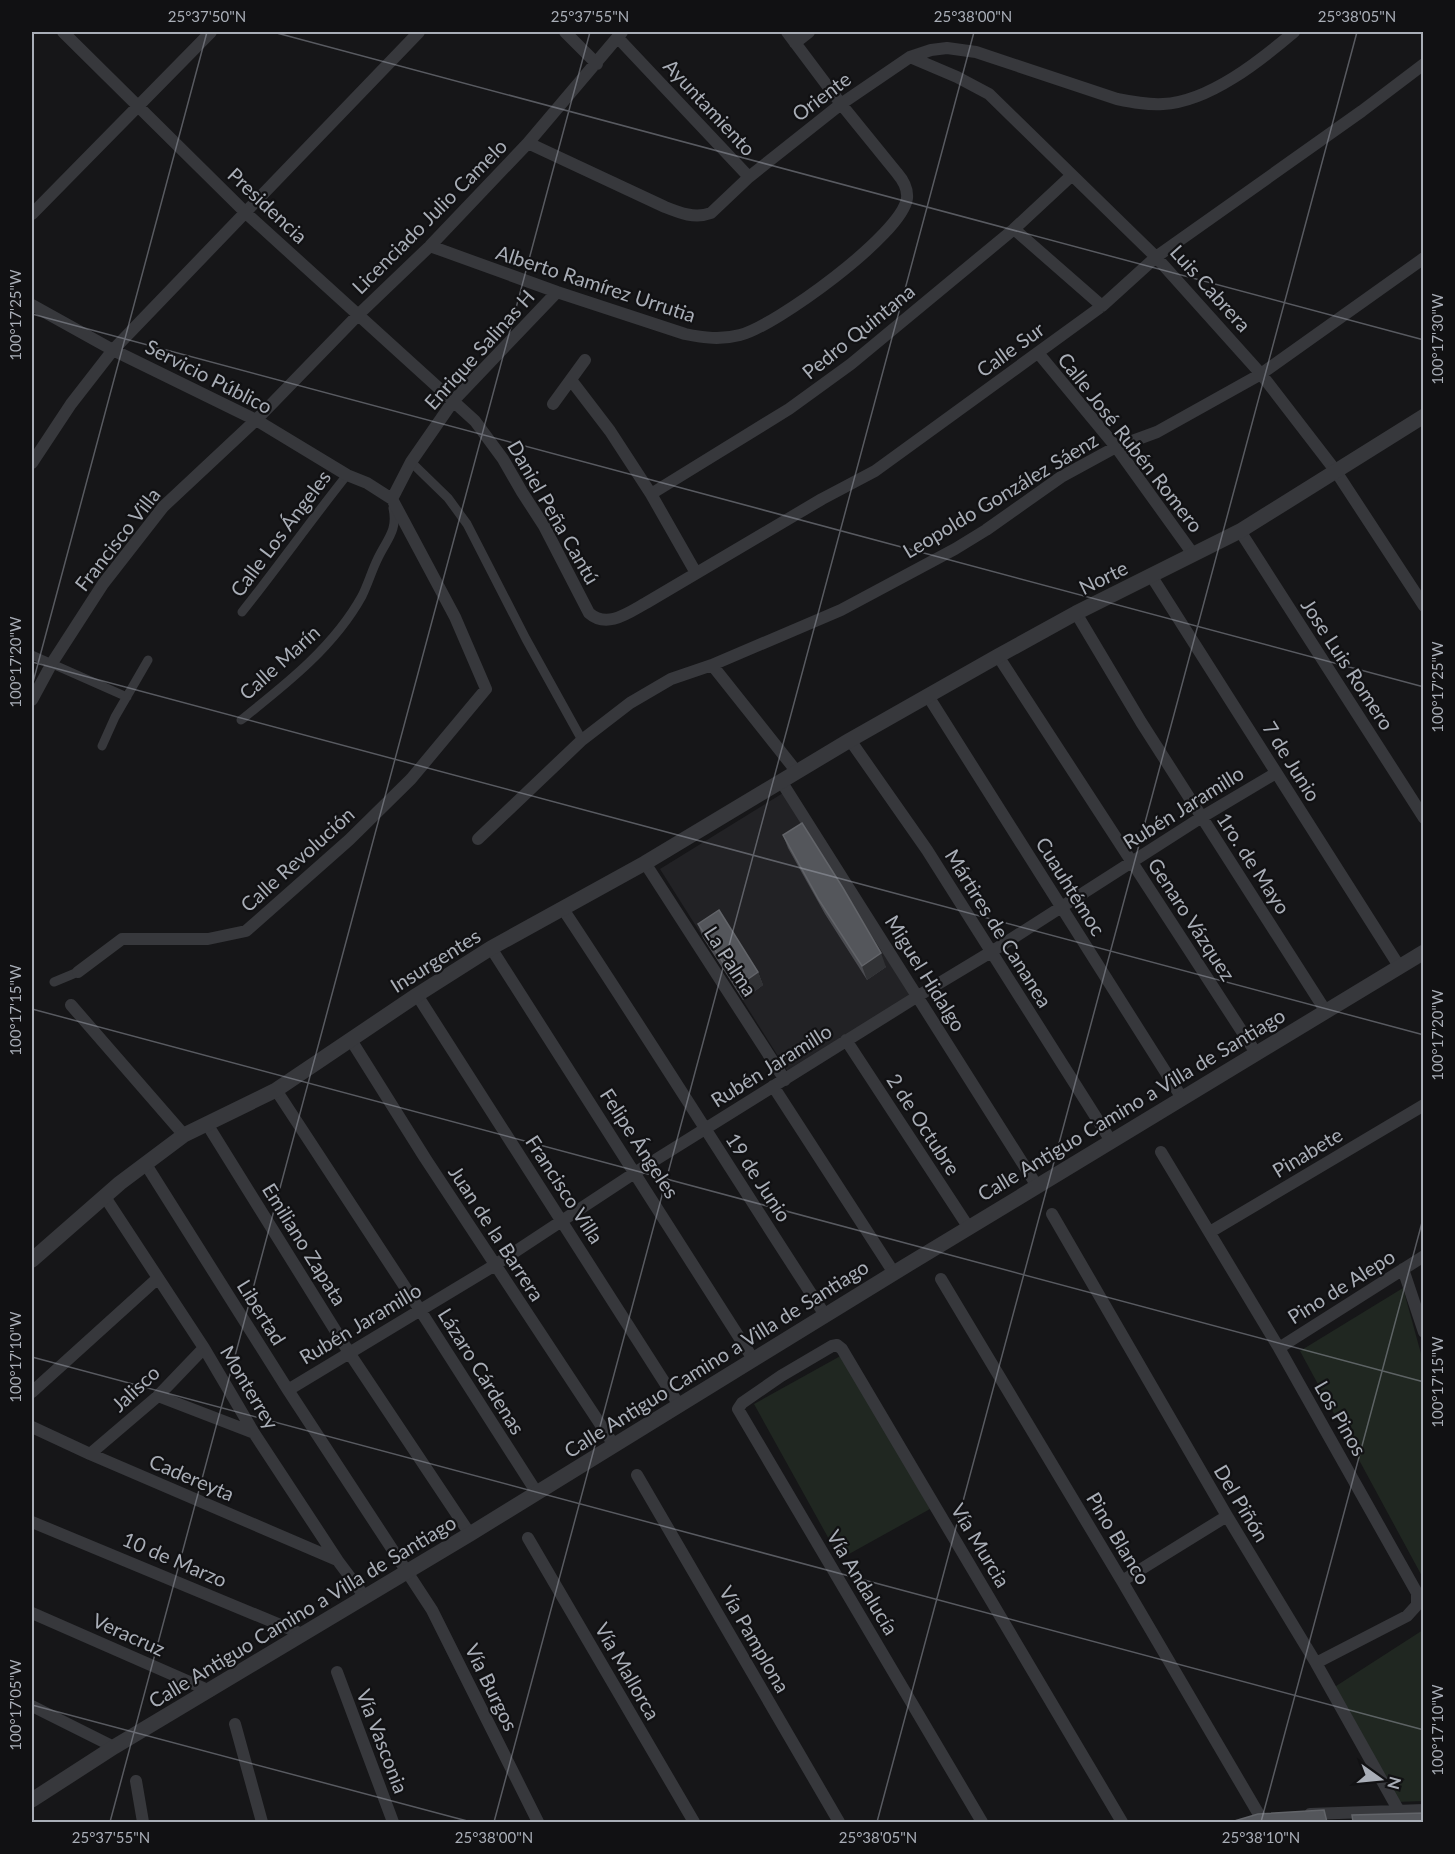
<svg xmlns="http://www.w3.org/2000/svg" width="1455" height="1854" viewBox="0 0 1455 1854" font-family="Lato,sans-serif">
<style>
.built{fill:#222225}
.green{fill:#202721}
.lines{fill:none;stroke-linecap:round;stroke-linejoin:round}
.pedestrian{stroke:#37383c;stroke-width:9}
.minor{stroke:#37383c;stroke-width:12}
.tertiary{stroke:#37383c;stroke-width:15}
.wall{fill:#4a4b50}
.shaded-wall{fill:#313235}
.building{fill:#54565b;stroke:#626469;stroke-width:1.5}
.ticks{fill:none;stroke:#a9aeb7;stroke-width:1.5;stroke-opacity:0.45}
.labels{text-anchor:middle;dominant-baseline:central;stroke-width:4.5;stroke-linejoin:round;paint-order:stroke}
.street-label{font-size:20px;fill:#a9aeb7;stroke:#111113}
.neatline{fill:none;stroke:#a9aeb7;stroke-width:2}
.ticks-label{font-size:15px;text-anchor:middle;fill:#a9aeb7}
</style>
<rect width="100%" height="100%" fill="#161618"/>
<path class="built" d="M783 793 910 996 788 1072 660 869Z"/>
<path class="green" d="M1403 1288 1423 1361V1578L1300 1351Z
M844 1354 930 1509 840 1559 754 1404Z
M1423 1630V1801L1396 1802 1333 1688Z"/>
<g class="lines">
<path class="pedestrian" d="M411 462 448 498 467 524 526 639 582 740
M242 612C278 567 311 520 347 475
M32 655 127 697
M241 720C285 685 334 647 362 596 368 584 372 570 378 558 387 539 398 531 393 508
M102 746 115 717 148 660
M54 982 78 972"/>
<path class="minor" d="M63 32 246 213 475 421 503 459 522 492 544 526 589 613C607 629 628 613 646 603L822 499 875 471 1102 306 1156 257 1362 111 1424 64
M565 32 597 64
M618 38 749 177
M795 43 809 32
M910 57 957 77 989 94 1156 257 1261 374 1335 470 1424 606
M528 143 665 207C680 213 695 219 711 213L749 177 841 104 910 57 931 50 947 48 976 52 1117 99C1132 102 1147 105 1163 104 1209 102 1261 60 1294 32
M32 214 211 32
M1014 229 1102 306
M430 246 557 292 685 334C704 338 721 340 740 335 774 327 903 234 907 198 908 188 903 180 897 173L841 104 787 32
M32 305 113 350 256 420 347 475 367 483 392 499 411 462 454 400 557 292
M1039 354 1116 447 1193 554
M571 380 610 431 651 494 696 573
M553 404 585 360
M32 463 71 404 113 350 419 32
M651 494 789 409 851 364 1014 229 1071 176
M1240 531 1424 818
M1152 577 1399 966
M1076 613 1141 722 1325 1010
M998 656 1256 1053
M712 665 797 772
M928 696 1182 1098
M32 700 52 663 103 584 163 507 256 420 359 314 430 246 528 143 622 32
M850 740 927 850 1111 1141
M781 781 1037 1186
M478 839 582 740 630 703 671 679 712 665 841 610 955 549 986 530 1061 477 1116 447 1157 432 1261 374 1424 258
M645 863 785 1080
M563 909C652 1043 737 1180 825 1315
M491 948 753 1359
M78 972 122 939H208L246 931 349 840 411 779 486 689 455 617 392 499
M417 995 679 1405
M71 1005 184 1135
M351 1040 425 1158 614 1445
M846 1040 969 1228
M773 1086 894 1273
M276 1090 420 1310 537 1493
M207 1124 350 1354 470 1534
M1161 1152 1279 1348 1417 1593V1605L1407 1616 1316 1663
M145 1163 288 1390 432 1610 538 1822
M105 1197 204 1348 254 1433 338 1561 365 1597
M1052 1214 1227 1516 1316 1663 1399 1811
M1210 1232 1424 1105
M1403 1269 1424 1332
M941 1279 1122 1581 1261 1818
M1279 1348 1424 1256
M288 1390 495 1265 636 1172 918 996 991 952 1202 817 1276 773
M32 1392 158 1278
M158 1396 254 1433
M32 1427 90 1454 337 1560
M90 1454 158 1396 204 1348
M637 1475 839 1822
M32 1522 302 1634
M528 1538 694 1822
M1122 1581 1227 1516
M32 1613 210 1691
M337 1672 393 1822
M32 1706 114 1747
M235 1724 262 1822
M136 1781 143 1822
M1310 1814 1424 1810
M982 1822 738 1409 742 1403 781 1376 832 1346 837 1345 842 1349 1122 1822"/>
<path class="tertiary" d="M32 1260 120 1183 184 1135 276 1090 417 995 491 948 645 863 850 740 998 656 1076 613 1240 531 1424 416
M32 1800 114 1747 470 1534 894 1273 1424 952"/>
</g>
<path class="wall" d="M783 835 886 967 867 980 825 914 788 848Z
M698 924 758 972 763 985 743 1000 703 938Z"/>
<path class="shaded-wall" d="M881 953 886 967 867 980 862 966Z
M758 972 763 985 743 1000 738 986Z"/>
<path class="building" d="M802 823 843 888 881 953 862 966 819 900 783 835Z
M719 910 758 972 738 986 698 924Z
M1324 1810 1327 1822H1231L1258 1814Z
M1424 1813V1822H1353L1352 1815Z"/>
<path class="ticks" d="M273 32 1424 340M32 314 1424 687M32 662 1424 1035M32 686 207 32M32 1009 1424 1382M32 1357 1424 1730M32 1705 471 1822M110 1822 590 32M494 1822 974 32M877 1822 1357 32M1261 1822 1424 1215"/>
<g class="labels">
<g class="street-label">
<text transform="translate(821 96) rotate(-37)">Oriente</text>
<text transform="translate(710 107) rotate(47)">Ayuntamiento</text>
<text transform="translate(268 205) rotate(43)">Presidencia</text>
<text transform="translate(429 216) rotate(-45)">Licenciado Julio Camelo</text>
<text transform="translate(596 283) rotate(18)">Alberto Ramírez Urrutia</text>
<text transform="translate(1211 288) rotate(48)">Luis Cabrera</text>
<text transform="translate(858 331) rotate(-39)">Pedro Quintana</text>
<text transform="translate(479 349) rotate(-48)">Enrique Salinas H</text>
<text transform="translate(1010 349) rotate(-36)">Calle Sur</text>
<text transform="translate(209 376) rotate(27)">Servicio Público</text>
<text transform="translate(1131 442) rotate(52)">Calle José Rubén Romero</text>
<text transform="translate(1000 495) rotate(-31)">Leopoldo González Sáenz</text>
<text transform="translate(554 512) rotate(60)">Daniel Peña Cantú</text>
<text transform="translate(280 533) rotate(-53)">Calle Los Ángeles</text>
<text transform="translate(117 539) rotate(-52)">Francisco Villa</text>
<text transform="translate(1103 577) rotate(-26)">Norte</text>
<text transform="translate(279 662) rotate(-42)">Calle Marín</text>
<text transform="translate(1348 664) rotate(57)">Jose Luis Romero</text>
<text transform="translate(1292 761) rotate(58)">7 de Junio</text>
<text transform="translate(1183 807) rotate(-32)">Rubén Jaramillo</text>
<text transform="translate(297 859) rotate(-42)">Calle Revolución</text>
<text transform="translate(1254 863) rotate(57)">1ro. de Mayo</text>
<text transform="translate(1071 886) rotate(58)">Cuauhtémoc</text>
<text transform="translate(1192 919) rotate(57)">Genaro Vázquez</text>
<text transform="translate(999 928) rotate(58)">Mártires de Cananea</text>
<text transform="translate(435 960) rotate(-32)">Insurgentes</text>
<text transform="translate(731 961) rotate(57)">La Palma</text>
<text transform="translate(926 973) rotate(58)">Miguel Hidalgo</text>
<text transform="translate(771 1065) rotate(-32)">Rubén Jaramillo</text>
<text transform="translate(1131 1104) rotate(-31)">Calle Antiguo Camino a Villa de Santiago</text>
<text transform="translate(924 1124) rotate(57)">2 de Octubre</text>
<text transform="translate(640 1143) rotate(57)">Felipe Ángeles</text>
<text transform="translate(1307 1152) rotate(-31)">Pinabete</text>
<text transform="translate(759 1177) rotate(57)">19 de Junio</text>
<text transform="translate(565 1189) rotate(57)">Francisco Villa</text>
<text transform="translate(497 1233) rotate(57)">Juan de la Barrera</text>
<text transform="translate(305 1244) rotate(58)">Emiliano Zapata</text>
<text transform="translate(1341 1286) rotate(-32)">Pino de Alepo</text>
<text transform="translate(262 1312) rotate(58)">Libertad</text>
<text transform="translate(360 1323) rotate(-31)">Rubén Jaramillo</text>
<text transform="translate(716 1358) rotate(-32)">Calle Antiguo Camino a Villa de Santiago</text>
<text transform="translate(482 1371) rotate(58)">Lázaro Cárdenas</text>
<text transform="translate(250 1387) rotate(59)">Monterrey</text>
<text transform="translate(135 1388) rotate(-43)">Jalisco</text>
<text transform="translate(1341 1418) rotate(60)">Los Pinos</text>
<text transform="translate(192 1477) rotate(23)">Cadereyta</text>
<text transform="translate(1242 1503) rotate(59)">Del Piñón</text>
<text transform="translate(1119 1538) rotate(59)">Pino Blanco</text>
<text transform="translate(981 1545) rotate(59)">Vía Murcia</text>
<text transform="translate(175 1559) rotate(23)">10 de Marzo</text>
<text transform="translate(863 1582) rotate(59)">Vía Andalucía</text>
<text transform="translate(302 1611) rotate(-31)">Calle Antiguo Camino a Villa de Santiago</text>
<text transform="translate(129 1634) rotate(24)">Veracruz</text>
<text transform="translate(755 1639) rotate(60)">Vía Pamplona</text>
<text transform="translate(628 1671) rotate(60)">Vía Mallorca</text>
<text transform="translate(492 1687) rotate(64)">Vía Burgos</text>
<text transform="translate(383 1741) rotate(69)">Vía Vasconia</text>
</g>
</g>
<rect width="1455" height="1854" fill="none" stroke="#111113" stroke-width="66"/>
<g transform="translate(1380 1779) rotate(105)" stroke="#111113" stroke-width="4.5" paint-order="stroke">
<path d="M0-4.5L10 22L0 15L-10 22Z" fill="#a9aeb7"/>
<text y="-9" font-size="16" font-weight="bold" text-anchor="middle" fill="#a9aeb7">N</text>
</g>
<rect x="33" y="33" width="1389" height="1788" class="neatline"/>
<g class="ticks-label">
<text x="207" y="22">25°37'50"N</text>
<text x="590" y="22">25°37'55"N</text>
<text x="973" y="22">25°38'00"N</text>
<text x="1357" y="22">25°38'05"N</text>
<text transform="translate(16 315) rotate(-90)" y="5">100°17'25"W</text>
<text transform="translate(1438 339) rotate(-90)" y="5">100°17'30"W</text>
<text transform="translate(16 662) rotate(-90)" y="5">100°17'20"W</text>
<text transform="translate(1438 687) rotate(-90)" y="5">100°17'25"W</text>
<text transform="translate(16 1010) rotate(-90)" y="5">100°17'15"W</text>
<text transform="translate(1438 1035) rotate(-90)" y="5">100°17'20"W</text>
<text transform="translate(16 1357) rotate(-90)" y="5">100°17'10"W</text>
<text transform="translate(1438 1382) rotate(-90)" y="5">100°17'15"W</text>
<text transform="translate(16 1705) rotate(-90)" y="5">100°17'05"W</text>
<text transform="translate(1438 1730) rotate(-90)" y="5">100°17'10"W</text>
<text x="111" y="1843">25°37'55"N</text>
<text x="494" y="1843">25°38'00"N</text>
<text x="878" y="1843">25°38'05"N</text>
<text x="1261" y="1843">25°38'10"N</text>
</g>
</svg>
